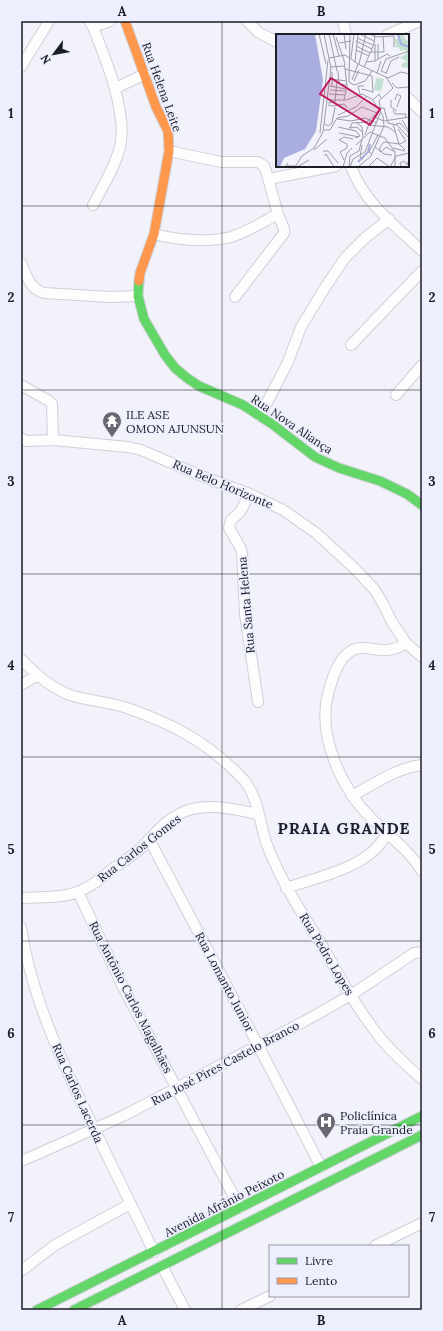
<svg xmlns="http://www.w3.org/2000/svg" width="443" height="1331" viewBox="0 0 443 1331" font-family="Lora,serif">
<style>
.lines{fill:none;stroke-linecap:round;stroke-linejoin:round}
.street-casing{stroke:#cfd0d8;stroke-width:12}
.fast-casing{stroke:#cfd0d8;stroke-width:11}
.slow-casing{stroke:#cfd0d8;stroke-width:11}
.street{stroke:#fdfdfe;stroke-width:10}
.fast{stroke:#63d668;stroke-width:9}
.slow{stroke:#ff974d;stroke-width:9}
.grid{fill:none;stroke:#1c1d26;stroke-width:1;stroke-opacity:0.55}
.labels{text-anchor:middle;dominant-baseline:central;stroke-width:3.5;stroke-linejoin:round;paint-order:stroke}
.street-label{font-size:12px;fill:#1c1d26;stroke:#edeefe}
.poi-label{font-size:12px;fill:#1c1d26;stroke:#edeefe;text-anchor:start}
.district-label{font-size:16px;font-weight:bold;letter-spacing:1px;fill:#1c1d26;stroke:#edeefe}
.inset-river{fill:none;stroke:#aaaddf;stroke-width:2}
.inset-road{fill:none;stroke:#9c9da5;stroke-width:1}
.view{fill:#c2185b;fill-opacity:0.15;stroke:#c2185b;stroke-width:2}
.inset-edge{fill:none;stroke:#1c1d26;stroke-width:2}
.neatline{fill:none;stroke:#1c1d26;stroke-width:1.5}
.grid-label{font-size:13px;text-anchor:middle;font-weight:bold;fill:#1c1d26}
</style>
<rect width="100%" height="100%" fill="#f1f2fa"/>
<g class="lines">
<g class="street-casing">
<path id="street" d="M89 21 93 27C105 58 117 86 121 120 122 129 122 138 120 147 115 167 103 186 93 205
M247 21 258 32 277 42
M343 21 346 35
M93 27 110 21
M387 35 420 21
M21 67 49 21
M116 88 145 74
M408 98 422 112
M169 151 221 162H258L264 166 266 171 278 214 284 229V233L235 297
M351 166C363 202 396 226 422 251
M269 179 336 166
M154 234C176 240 208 243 231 237 247 232 263 222 278 214
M21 263C26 275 30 289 44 293L110 297 138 296
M351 345 422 271
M21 385 49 401 52 404 53 440 128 447 141 450 204 477 250 494 283 510 316 533 353 567 374 589 382 602 392 622 406 643 422 657
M396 395 422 365
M260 416 288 362 301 327 326 286 345 258 365 238 389 219
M21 438 26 441 53 440
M250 494 240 512 231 520 229 528 240 547 242 553 245 614 258 702
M406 643C400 647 393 650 386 650 373 651 360 643 348 653 336 663 332 680 328 694 317 736 342 790 372 819 389 836 409 850 422 871
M21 659C35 674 51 688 70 695 89 701 109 702 127 708 173 724 207 742 241 777 258 794 259 820 266 842 269 851 273 859 277 868 290 896 307 921 323 947 341 979 359 1012 382 1040 394 1054 408 1067 422 1079
M21 685 38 675
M352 796C374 784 396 768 422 765
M149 839 258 1045 321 1167
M286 888C313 879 352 870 372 852 379 847 383 840 387 833
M78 892 124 989 240 1208
M21 898C36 897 52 898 67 895 85 892 100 879 114 868 123 862 133 855 141 848 155 834 168 816 189 810 211 803 236 810 258 814
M21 927C30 990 58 1053 85 1110 108 1158 131 1205 154 1252
M21 1161 33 1156 123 1116 305 1021 351 995 414 953 422 952
M375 1246 422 1223
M162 1266 185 1310
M21 1271 55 1245 130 1204
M241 1310 270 1296"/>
</g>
<g class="fast-casing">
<path id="fast" d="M139 281 138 296 144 319 165 355 175 368 187 378 199 386 243 405 272 424 315 457 339 468 380 481 407 494 422 505
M37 1310 422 1116
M74 1310 422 1135"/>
</g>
<g class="slow-casing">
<path id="slow" d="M125 21 156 107 168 131 169 151 154 234 140 273 139 281"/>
</g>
<use href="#street" class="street"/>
<use href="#fast" class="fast"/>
<use href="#slow" class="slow"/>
</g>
<path class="grid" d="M222 21V1310M21 206H422M21 390H422M21 574H422M21 757H422M21 941H422M21 1125H422"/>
<defs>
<g id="temple-pin" transform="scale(1)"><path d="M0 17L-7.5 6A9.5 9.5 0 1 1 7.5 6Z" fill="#676870" stroke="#edeefe"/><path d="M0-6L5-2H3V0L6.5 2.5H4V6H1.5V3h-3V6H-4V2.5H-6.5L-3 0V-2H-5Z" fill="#fff"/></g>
<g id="hospital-pin" transform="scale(1)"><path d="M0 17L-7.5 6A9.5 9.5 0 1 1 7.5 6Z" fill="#676870" stroke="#edeefe"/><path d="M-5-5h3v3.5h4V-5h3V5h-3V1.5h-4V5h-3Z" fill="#fff"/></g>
</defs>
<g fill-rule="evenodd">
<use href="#temple-pin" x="112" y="421"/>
<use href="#hospital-pin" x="326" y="1122"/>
</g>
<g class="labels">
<g class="street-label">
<text transform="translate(162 87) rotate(70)">Rua Helena Leite</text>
<text transform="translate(292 424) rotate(34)">Rua Nova Aliança</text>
<text transform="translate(223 484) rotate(23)">Rua Belo Horizonte</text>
<text transform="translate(246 605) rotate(-95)">Rua Santa Helena</text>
<text transform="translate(139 848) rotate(-38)">Rua Carlos Gomes</text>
<text transform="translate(327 954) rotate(59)">Rua Pedro Lopes</text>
<text transform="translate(225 982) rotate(62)">Rua Lomanto Junior</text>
<text transform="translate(131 997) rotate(63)">Rua Antônio Carlos Magalhães</text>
<text transform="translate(225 1063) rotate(-28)">Rua José Pires Castelo Branco</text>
<text transform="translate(78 1093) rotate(66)">Rua Carlos Lacerda</text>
<text transform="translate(224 1203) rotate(-27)">Avenida Afrânio Peixoto</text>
</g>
<g class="poi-label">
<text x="126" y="414">ILE ASE<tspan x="126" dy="14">OMON AJUNSUN</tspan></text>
<text x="340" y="1115">Policlínica<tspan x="340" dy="14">Praia Grande</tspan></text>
</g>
<g class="district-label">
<text x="344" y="828">PRAIA GRANDE</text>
</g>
</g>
<g transform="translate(276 34)">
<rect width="133" height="133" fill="#f1f2fa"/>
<path d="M121 0 127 1 131 7 133 6 132 34 126 33V30L131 27 124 24 130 20V16L124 17 123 13 120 14 119 5H122ZM100 44 108 45 105 57 98 56Z" fill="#c1e0d1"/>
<path d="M0 0H39L47 46 40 97 29 115 8 124 4 133H0Z" fill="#aaaddf"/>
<path class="inset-river" d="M122 0 125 10 133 13M82 128 92 118 94 110"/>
<path class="inset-road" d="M43 0 50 30M53 0 61 37M57 0 63 22M68 0 70 15M84 0 98 7M94 0 99 3 118 2V13M60 3 68 26 71 52 68 66M81 4 97 11M80 7 96 15M63 9 75 7M99 10V27M80 12 94 19M80 16 93 22M95 18H108L107 2M53 24 69 21 84 31 112 44 125 38 133 40M75 24 78 0M102 25V10M79 28 82 0M90 28 99 27 111 20 114 22M83 30 90 0M55 33 68 32M88 33 98 10 99 0M69 35 96 42 97 58 86 55 87 56M62 37 63 50 71 51M101 39 105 27M110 39 105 37 110 25 133 17M110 40 115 27 123 23M55 45 71 47M76 46 82 30M78 47 83 36M73 48 74 0M73 48 78 51 89 47 96 37M116 49 121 54 133 53M54 52 70 55M56 52V38M54 56 69 57M53 60 69 61M84 60 82 52H88M53 66H70L86 60 96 65 107 82 108 92 95 122 82 133M97 66 103 60 105 64M115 66V73L121 77M119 66 121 60 125 62 121 73M52 69 59 68 61 46M52 71 57 72 68 70 71 74M104 74H108L112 89 121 91 133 104M117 76 119 80H130L129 84M105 79 103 67 117 54 110 43M62 81 80 73 91 62M98 83 108 87 133 83M61 85 75 87 89 84 101 89M126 86 133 97M81 89 86 93 87 104M49 90 52 92 56 89 59 73M117 90 123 110 129 116M120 90 124 89 133 99M93 91 112 93 119 98M62 93 80 97 84 102 79 104M73 94 81 93 86 98M74 94 76 89 91 88 101 79M48 96H54L61 84 72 82 86 73 101 79M44 99 52 26M63 99 83 103M89 101 94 87M80 111 94 98 109 104 119 118V133M86 111 84 123 87 125M99 113 108 120 116 121M117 114 129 117M38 116 51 105M47 117H52L62 129M104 118V113L108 108 124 110 130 107 122 95M105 118 110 113 119 118M96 120 93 118 102 101M48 122 50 120 58 133M68 126 64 118 71 114V110L63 106 68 103 77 105M12 129 10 132H20M19 133 26 122 38 114 47 98 55 34 48 0M21 133 33 126M67 133 71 119 76 114M73 133 74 122 83 117 86 105M74 133 77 125 89 118 104 79M92 133 101 124 114 133M114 133 120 122 133 119M125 133 124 129 128 127 131 131 133 125"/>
<path class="view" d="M55 44 104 75 94 91 44 60Z"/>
<rect width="133" height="133" class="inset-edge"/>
</g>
<rect width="443" height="1331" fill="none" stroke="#edeefe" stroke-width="44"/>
<rect x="269" y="1245" width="140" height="52" fill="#edeefe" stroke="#999aa8"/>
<rect x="277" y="1258" width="20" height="6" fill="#63d668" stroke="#999aa8"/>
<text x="305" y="1265" font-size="12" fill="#1c1d26">Livre</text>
<rect x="277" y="1278" width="20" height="6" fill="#ff974d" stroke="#999aa8"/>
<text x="305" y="1285" font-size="12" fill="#1c1d26">Lento</text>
<g transform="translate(54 54) rotate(238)" stroke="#edeefe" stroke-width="3" paint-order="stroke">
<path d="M0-3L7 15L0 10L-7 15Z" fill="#1c1d26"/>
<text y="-6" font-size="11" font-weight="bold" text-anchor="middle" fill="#1c1d26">N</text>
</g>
<rect x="22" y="22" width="399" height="1287" class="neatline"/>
<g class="grid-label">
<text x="122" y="16">A</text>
<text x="321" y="16">B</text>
<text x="11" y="118">1</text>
<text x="432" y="118">1</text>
<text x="11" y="302">2</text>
<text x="432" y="302">2</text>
<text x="11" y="486">3</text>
<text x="432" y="486">3</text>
<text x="11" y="670">4</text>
<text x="432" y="670">4</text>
<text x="11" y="854">5</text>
<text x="432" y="854">5</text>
<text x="11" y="1038">6</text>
<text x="432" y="1038">6</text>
<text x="11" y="1222">7</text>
<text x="432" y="1222">7</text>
<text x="122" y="1325">A</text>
<text x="321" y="1325">B</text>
</g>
</svg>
